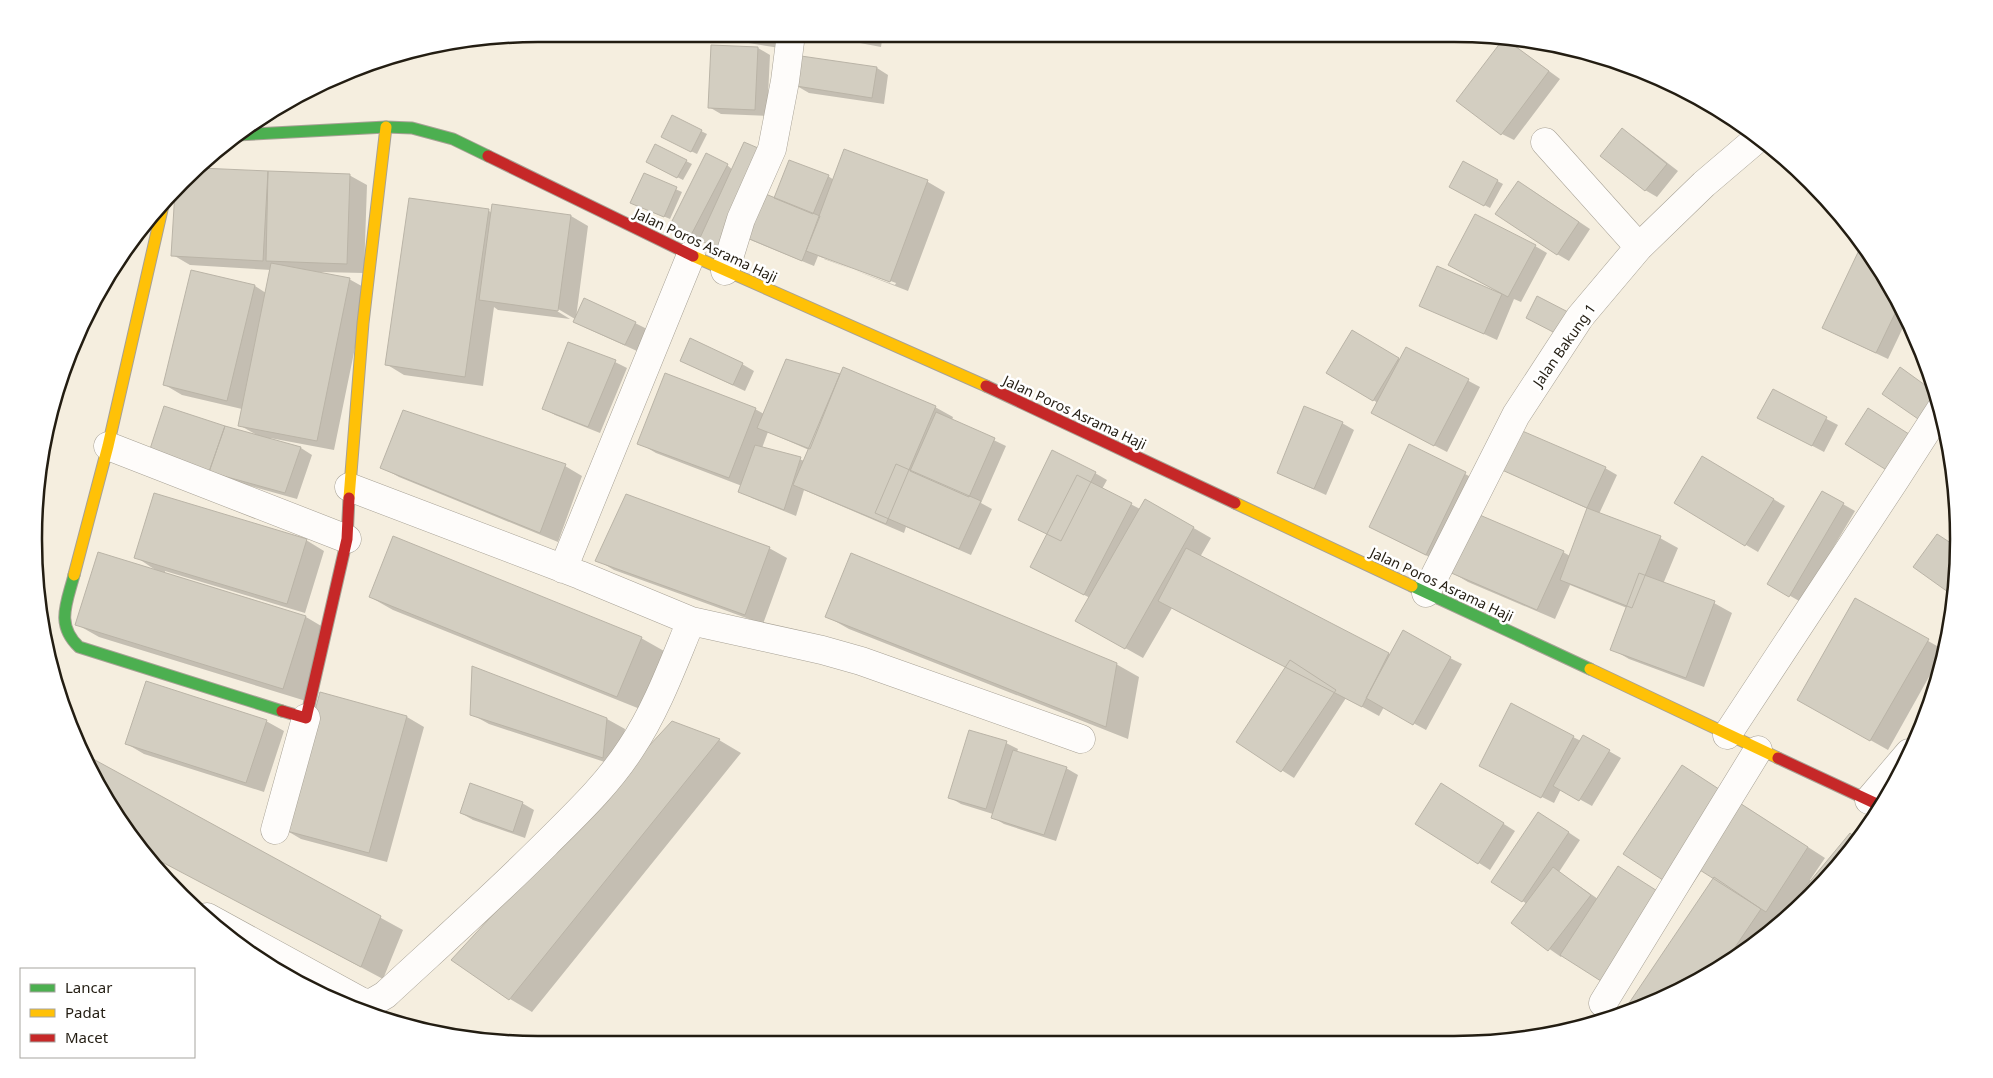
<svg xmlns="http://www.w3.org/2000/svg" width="1993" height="1078" viewBox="0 0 1993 1078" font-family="'Noto Sans',sans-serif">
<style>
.shadow{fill:#0003;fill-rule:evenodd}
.building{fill:#d3cec1;stroke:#bab4a7}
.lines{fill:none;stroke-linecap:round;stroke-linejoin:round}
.street-casing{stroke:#a7a195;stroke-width:29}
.fast-casing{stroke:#a7a195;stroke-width:13}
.slow-casing{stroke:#a7a195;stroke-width:13}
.jam-casing{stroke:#a7a195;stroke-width:13}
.street{stroke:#fefcfa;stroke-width:28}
.fast{stroke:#4caf50;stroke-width:11}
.slow{stroke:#ffc107;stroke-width:11}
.jam{stroke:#c62828;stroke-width:11}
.labels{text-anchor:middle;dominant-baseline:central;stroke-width:5;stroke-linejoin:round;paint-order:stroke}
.street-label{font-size:14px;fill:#231d12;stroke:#fff}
.rim{fill:none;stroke:#231d12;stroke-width:2.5}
</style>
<rect width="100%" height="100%" fill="#f5eedf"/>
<path class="shadow" d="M719 34H789L786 49 730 40Z
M812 34H883L881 47Z
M1505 39 1560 79 1514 140 1502 134Z
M758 48 770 55 767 116 721 114 709 107Z
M877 68 888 75 884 104 809 93 797 86Z
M1622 130 1634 137 1678 171 1657 197 1645 190Z
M701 131 707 134 697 154 668 140Z
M845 151 928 182 945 192 908 291 818 256 814 266 753 241 741 235 703 241 702 243 670 226 727 165 760 193 775 199 828 176 834 180ZM824 256 896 283 895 285 824 259Z
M686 161 692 164 683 180 654 165Z
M1463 163 1503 184 1490 208 1451 187Z
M199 169 349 175 367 185 364 273 319 272V273L349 279 367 289 334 450 270 438V440L301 448 312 455 297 499 222 478 224 427 257 435 239 425 242 409 182 395 165 385 192 271 255 286 266 293 271 270 190 265 173 255 176 190Z
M644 175 682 192 670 219 637 205Z
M1530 189 1590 229 1569 261 1557 254Z
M410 200 489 211 492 213 493 206 571 216 588 226 576 318 635 323 647 329 637 351 586 328 575 322V319L553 306 552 308 570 319 498 310 494 307 483 386 404 375 386 364Z
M1535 246 1547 253 1521 302 1514 299 1497 340 1421 305 1497 293Z
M1862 248 1866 250 1908 317 1888 359 1835 334Z
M1353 331 1401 360 1407 348 1480 387 1447 452 1385 420 1378 403 1328 372Z
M786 360 841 375 935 407 953 417 952 420 1006 446 981 503 992 509 971 555 906 527 904 533 804 490 796 516 752 498 740 491 742 486 656 453 639 443 755 409 764 414ZM768 432 809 450 805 461 762 448Z
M681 361 742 364 754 371 745 391Z
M615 362 627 368 600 433 555 415 543 408Z
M1773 391 1838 425 1824 452 1771 424Z
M1342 423 1354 430 1326 495 1278 473Z
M1409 446 1483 483 1443 564 1370 527Z
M1703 458 1785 506 1758 552 1675 503Z
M565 466 582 476 558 542 399 477 381 467Z
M1605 468 1617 475 1599 514 1660 538 1678 548 1663 584 1714 603 1732 613 1704 687 1629 659 1612 649 1627 608 1570 585 1555 619 1468 582 1451 572 1563 552 1570 556 1588 509 1503 470Z
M1095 473 1107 480 1102 489 1140 509 1145 500 1211 538 1200 557 1391 655 1450 658 1462 664 1426 730 1384 707 1379 716 1346 698 1294 778 1237 742 1287 667 1172 608 1143 658 1077 621 1090 598 1031 567Z
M1822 492 1855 511 1801 602 1769 584Z
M306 540 324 551 305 613 165 571V573L306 617 328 630 306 701 99 637 76 624 157 571 136 557Z
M769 548 787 558 763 624 614 570 597 560Z
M370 597 641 638 664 651 640 709 393 610Z
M1856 600 1944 650 1888 750 1799 700Z
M826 616 1116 664 1139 677 1128 739 849 629Z
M471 714 607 719 625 729 620 767 489 724Z
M407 717 424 727 387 862 301 839 284 829Z
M266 721 284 731 264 792 144 754 127 744Z
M672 722 719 740 741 753 532 1012 510 999Z
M1573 737 1581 741 1584 737 1621 758 1592 806 1561 789 1554 803 1492 772Z
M1006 743 1018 749 1017 752 1066 768 1078 775 1056 841 1004 824 992 817 993 814 961 804 949 797Z
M85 756 403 930 383 979 143 851 119 819Z
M1682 766 1825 858 1810 880 1812 881 1850 835 1858 839 1834 872 1809 894 1804 890 1791 910 1781 919 1779 918 1775 924 1735 959 1647 1006 1625 1012 1715 878 1702 870 1687 893 1670 883Z
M1453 792 1515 831 1490 870 1479 863Z
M522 803 534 810 525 838 473 820 461 813Z
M1550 820 1580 840 1559 872 1598 899 1561 957 1512 923 1527 904 1493 882Z"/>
<path class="building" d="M717 34H776L775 43Z
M844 34H864V38Z
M1504 38 1549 71 1501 135 1456 101Z
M711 45 758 47 755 110 708 108Z
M801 56 877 67 872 98 796 86Z
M672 115 702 130 691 152 661 137Z
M1622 128 1667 164 1645 191 1600 156Z
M744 142 765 151 720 250 699 240Z
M655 144 687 160 677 178 646 162Z
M844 149 928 180 890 282 806 251Z
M706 153 728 164 690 237 669 227Z
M789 160 829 175 813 214 774 198Z
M1463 161 1498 180 1484 206 1449 187Z
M200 168 268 171 263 261 171 256 175 191Z
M268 171 350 174 347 264 266 261Z
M644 173 677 187 664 217 630 203Z
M1518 181 1579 222 1557 255 1495 214Z
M758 191 820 216 802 261 740 235Z
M409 198 489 209 465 377 385 365Z
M492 204 571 215 558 311 479 300Z
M1475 214 1536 245 1508 297 1448 265Z
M1861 246 1865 248 1900 303 1876 353 1822 328Z
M271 263 350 278 317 441 238 426Z
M1437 266 1502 294 1484 334 1419 306Z
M191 270 255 285 227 401 163 385Z
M1537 296 1568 312 1557 334 1526 318Z
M584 298 636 322 625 345 573 322Z
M1352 330 1399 358 1373 401 1326 373Z
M690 338 743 363 733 385 680 361Z
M568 342 616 360 588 427 542 409Z
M1406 347 1469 379 1434 446 1371 413Z
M786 359 840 374 810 449 757 428Z
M843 367 936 406 886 524 793 485Z
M1900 367 1936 393 1938 397 1921 421 1882 394Z
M665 373 756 408 729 478 637 444Z
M1773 389 1827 417 1812 446 1757 418Z
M164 406 225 426 209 472 149 452Z
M1304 406 1343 422 1314 489 1277 473Z
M1868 408 1912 436 1888 471 1845 444Z
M403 410 566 464 540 533 380 468Z
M936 412 995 438 969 497 910 471Z
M225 426 301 447 285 493 209 472Z
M1520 430 1606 467 1587 508 1502 470Z
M1409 444 1466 472 1426 555 1369 527Z
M755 445 801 457 784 510 738 492Z
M1052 450 1096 472 1061 541 1018 520Z
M1702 456 1774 499 1745 546 1674 503Z
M896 464 981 501 959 549 875 513Z
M1077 475 1132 503 1084 595 1030 567Z
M1822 491 1844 503 1789 597 1767 584Z
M154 493 307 539 287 604 134 558Z
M626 494 770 547 745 615 595 561Z
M1145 499 1194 527 1125 649 1075 621Z
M1587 508 1661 536 1632 608 1560 580Z
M1475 513 1564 551 1537 610 1449 572Z
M1937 534 1957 547 1955 597 1913 567Z
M393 536 642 637 617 697 369 597Z
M1186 548 1389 653 1362 707 1158 601Z
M98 552 306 616 283 689 75 625Z
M851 553 1117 663 1106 727 825 617Z
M1639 573 1715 601 1686 678 1610 650Z
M1855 598 1929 639 1870 741 1797 700Z
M1403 630 1451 657 1413 725 1366 698Z
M1290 660 1336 690 1281 772 1236 742Z
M472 666 607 718 603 758 470 715Z
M146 681 267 720 246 783 125 744Z
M320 692 407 716 369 853 283 830Z
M1511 703 1574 736 1541 798 1479 766Z
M672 721 720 739 509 1000 451 960Z
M969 730 1007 741 986 809 948 798Z
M1583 735 1610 750 1579 801 1553 786Z
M1013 750 1067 767 1044 835 991 818Z
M84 754 381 916 361 967 143 852 119 819Z
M1682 765 1728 795 1669 884 1623 854Z
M470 783 523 802 513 832 460 813Z
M1441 783 1504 823 1478 864 1415 824Z
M1735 800 1808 847 1766 912 1692 865Z
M1538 812 1569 832 1522 902 1491 882Z
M1850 833 1857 839 1834 872 1808 895 1802 891Z
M1618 866 1662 894 1604 983 1560 955Z
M1553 867 1591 895 1548 951 1511 923Z
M1714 877 1761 909 1723 965 1647 1006 1623 1012Z"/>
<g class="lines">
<g class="street-casing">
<path id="street" d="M1545 142 1639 247
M725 271 741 219 772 149 785 81 791 34
M108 446 347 539
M349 487 580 575 691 621 822 650 861 661 1081 739
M563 569 691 255
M1426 593 1516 415 1580 317 1639 247 1704 184 1758 138
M1727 735 1895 480 1942 407
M1869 800 1909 753
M275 830 306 718
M207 917 364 1003 373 1002 385 995C439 945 494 896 546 844 576 814 608 784 631 748 657 709 673 664 691 621
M1603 1003 1758 750"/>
</g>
<g class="fast-casing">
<path id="fast" d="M237 135 386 127 412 128 453 139 488 156
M74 575C67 603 55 624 79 647L282 711
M1412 586 1590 669"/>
</g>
<g class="slow-casing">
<path id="slow" d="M693 256 986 386
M349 498 363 323 386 127
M1235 503 1412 586
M74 575 108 446 164 201
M1590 669 1778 758"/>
</g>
<g class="jam-casing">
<path id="jam" d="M488 156 693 256
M986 386 1235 503
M282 711 306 718 347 539 349 498
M1778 758 1881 806"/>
</g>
<use href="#street" class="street"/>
<use href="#fast" class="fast"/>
<use href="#slow" class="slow"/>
<use href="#jam" class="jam"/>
</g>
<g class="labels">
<g class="street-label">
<text transform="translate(706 245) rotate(25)">Jalan Poros Asrama Haji</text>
<text transform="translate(1564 345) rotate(-55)">Jalan Bakung 1</text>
<text transform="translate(1075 412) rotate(25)">Jalan Poros Asrama Haji</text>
<text transform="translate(1442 584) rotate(25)">Jalan Poros Asrama Haji</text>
</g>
</g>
<path d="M0 0H1993V1078H0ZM538 42H1454A496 496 0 0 1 1950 538V540A496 496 0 0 1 1454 1036H538A496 496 0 0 1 42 540V538A496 496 0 0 1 538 42Z" fill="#fff" fill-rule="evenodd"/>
<path class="rim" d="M538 42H1454A496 496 0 0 1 1950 538V540A496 496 0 0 1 1454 1036H538A496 496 0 0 1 42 540V538A496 496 0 0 1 538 42Z"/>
<rect x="20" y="968" width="175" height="90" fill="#ffffff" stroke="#a7a5a0"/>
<rect x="30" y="984" width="25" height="8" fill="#4caf50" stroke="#a7a5a0"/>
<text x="65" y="993" font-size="15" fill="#231d12">Lancar</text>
<rect x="30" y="1009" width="25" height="8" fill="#ffc107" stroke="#a7a5a0"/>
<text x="65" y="1018" font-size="15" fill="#231d12">Padat</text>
<rect x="30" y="1034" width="25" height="8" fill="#c62828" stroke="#a7a5a0"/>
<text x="65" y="1043" font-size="15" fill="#231d12">Macet</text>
</svg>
